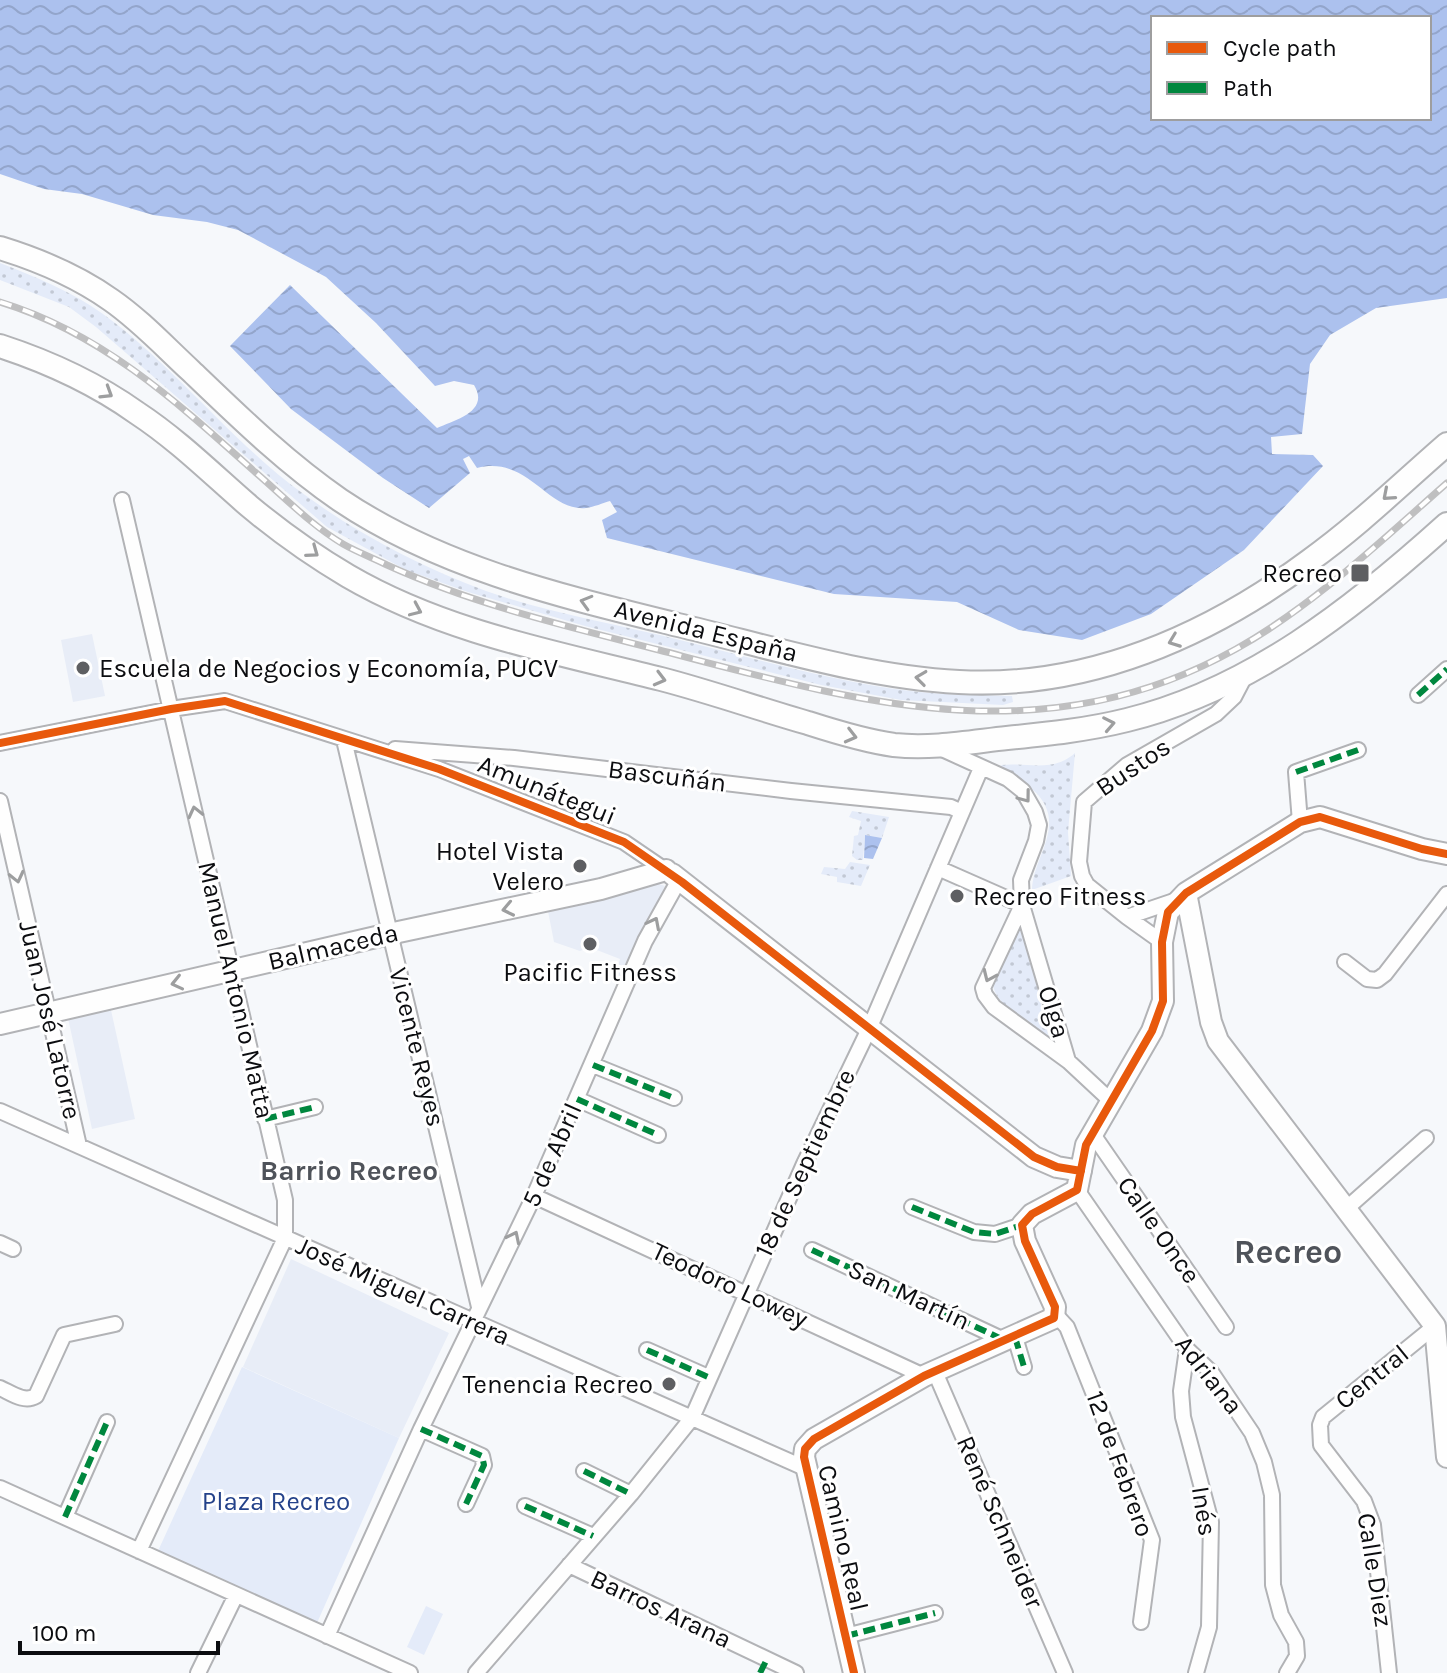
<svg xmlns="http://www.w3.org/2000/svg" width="1447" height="1673" viewBox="0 0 1447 1673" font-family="Karla,sans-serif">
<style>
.built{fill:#e8edf7}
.grass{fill:url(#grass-dots)}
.green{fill:#e4ebf9}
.water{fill:url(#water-waves);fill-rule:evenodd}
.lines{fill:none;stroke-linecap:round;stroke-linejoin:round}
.street-casing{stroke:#b2b3b6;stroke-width:18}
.secondary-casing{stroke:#b2b3b6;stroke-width:24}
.primary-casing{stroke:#b2b3b6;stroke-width:26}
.street{stroke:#fefefe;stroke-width:14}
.secondary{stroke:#fefefe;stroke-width:20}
.primary{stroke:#fefefe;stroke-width:22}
.rail-casing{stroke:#bfbfc0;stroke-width:7}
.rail{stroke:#fff;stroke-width:4;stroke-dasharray:12;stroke-linecap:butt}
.quiet{stroke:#00873e;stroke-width:6;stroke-dasharray:12 6;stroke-linecap:butt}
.cycleway-casing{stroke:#fff;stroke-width:13}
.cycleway{stroke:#e8590c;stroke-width:8}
.oneway{stroke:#9d9e9f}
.poi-dot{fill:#5e5f62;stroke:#fff;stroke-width:3}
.labels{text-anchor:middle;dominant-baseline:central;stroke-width:6;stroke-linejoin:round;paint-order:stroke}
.poi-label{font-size:26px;fill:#0c0d10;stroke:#fff;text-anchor:end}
.street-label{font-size:26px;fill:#0c0d10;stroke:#fff}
.park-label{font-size:26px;fill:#24428a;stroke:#fff}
.neighbourhood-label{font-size:28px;font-weight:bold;fill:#4f535a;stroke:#fff}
.district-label{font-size:34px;font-weight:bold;fill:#4f535a;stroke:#fff}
</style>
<defs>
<pattern id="grass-dots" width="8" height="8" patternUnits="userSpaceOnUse" patternTransform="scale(2)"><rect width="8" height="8" fill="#e4ebf9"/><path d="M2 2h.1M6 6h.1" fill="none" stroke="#c2c8d4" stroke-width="1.8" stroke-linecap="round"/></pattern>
<pattern id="water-waves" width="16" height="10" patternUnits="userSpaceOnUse" patternTransform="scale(2)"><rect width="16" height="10" fill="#acc1ee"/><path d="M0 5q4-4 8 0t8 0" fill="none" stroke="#93a5cb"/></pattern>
</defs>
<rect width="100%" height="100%" fill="#f6f8fb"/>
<path class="built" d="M92 634 105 696 73 702 61 640Z
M646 880 665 886 626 977 615 976 620 959 589 947 580 951 554 942 546 901Z
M111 1010 135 1119 92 1129 68 1018Z
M291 1259 449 1333 399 1438 243 1367Z"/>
<path class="grass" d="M0 263C36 277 71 291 103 314 176 367 231 442 305 495 361 536 422 567 486 591 548 613 616 624 680 640 756 659 832 681 910 691 943 695 978 695 1012 696L1013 702 1003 705 901 700 821 685 585 626 468 592 406 570 327 527 96 327 69 307 0 280Z
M1075 753 1068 832 1071 876 1032 890C1033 857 1065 828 1039 796 1028 783 1009 779 1001 765 1027 762 1053 773 1075 753Z
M852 811 889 817 882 838 865 835 863 860H857L852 856 854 836 858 835 861 821 849 817Z
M850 862 870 865 861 886 837 882V877L821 874 824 867 845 869Z
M1018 924 1024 928 1049 1039C1034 1026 991 1003 993 982 995 966 1011 939 1018 924Z"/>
<path class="green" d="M242 1367 399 1438 317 1623 158 1551Z
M426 1606 443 1614 424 1655 407 1647Z"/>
<path class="water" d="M0 0H1447V298L1376 308 1330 335 1310 364 1302 434 1271 437 1272 454 1313 455 1323 466 1244 550 1151 614 1082 640 1019 630 957 602 834 594 607 538 602 520 617 512 610 501C603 503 594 507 586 508 547 512 529 455 477 468L469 456 463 459 470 473 429 508 383 478 291 409 230 346 290 285 437 428C456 420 490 411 474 385L454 381 435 386 376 323 326 277 238 230 207 222 153 215 82 194 44 189 0 174ZM1429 18V118H1153V18Z
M865 835 882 838 873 859 864 858Z"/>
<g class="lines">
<g class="street-casing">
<path id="street" d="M122 500 285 1200V1238L139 1551
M1418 695 1447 669
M344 740 479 1307
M0 743 171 709 225 701 439 769 624 842 668 872
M395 749 514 758 791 791 951 807 962 812
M942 749 1008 779 1023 791 1035 812 1039 825 1036 841 1021 880 1022 905 1068 1061 1112 1102
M0 801 79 1146
M1300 822 1296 772 1358 750
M938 868 1022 905 983 988 985 995 994 1007 1068 1061
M1177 900 1127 917 1087 885 1082 876 1079 862 1084 802 1127 765 1216 714 1234 697 1246 674
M1127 917 1162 942
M1345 962 1367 979 1377 980 1385 974 1447 894
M593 1065 674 1098
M577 1099 658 1135
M0 1111 807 1469
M265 1119 315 1107
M1092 1133 1226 1327
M1077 1190 1187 1349 1211 1372 1252 1433 1264 1462 1272 1495 1273 1585 1281 1615 1296 1642 1297 1656 1287 1673
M534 1196 924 1376
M912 1207 974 1232 995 1234 1022 1225
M1347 1208 1426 1138
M0 1243 13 1249
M812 1250 1006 1341
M1055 1314 1067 1327 1152 1540 1141 1622
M1015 1337 1024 1367
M1187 1349 1181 1391 1183 1417 1211 1522 1209 1627 1196 1673
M647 1350 708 1377
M935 1372 1065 1673
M0 1388C11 1393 24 1403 36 1396L64 1335 115 1324
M421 1429 482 1456 484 1465 466 1504
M584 1471 631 1494
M0 1488 410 1673
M525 1506 593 1536
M65 1517 107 1422
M569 1565 796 1673
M327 1636 421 1429 534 1196 645 941 679 880
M846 1636 935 1613
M198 1673 236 1595
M476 1673 631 1494 692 1418 804 1164 869 1029 981 768
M1389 1673 1373 1525 1364 1501 1321 1445 1320 1425 1323 1417 1435 1326"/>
</g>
<g class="secondary-casing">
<path id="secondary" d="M672 874 1034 1157 1057 1167 1081 1171
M1186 893 1211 1022 1218 1041 1435 1326 1447 1457
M0 1024 389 934 601 889 666 870
M854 1673 804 1457 805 1449 814 1439 924 1376 1054 1318 1055 1307 1025 1241 1022 1225 1032 1214 1077 1190 1086 1145 1152 1031 1163 1001 1162 942 1168 912 1186 893 1300 822 1320 817 1422 849 1447 854"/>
</g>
<g class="primary-casing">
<path id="primary" d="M0 248C39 260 77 276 111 300 140 320 165 347 191 371 238 416 286 463 340 500 441 568 561 596 678 625 770 647 864 677 959 682 1088 689 1208 636 1309 561 1358 526 1402 483 1447 444
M0 346C49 362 95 383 137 413 178 440 212 474 249 506 279 531 314 556 348 576 444 632 554 652 661 679 711 692 759 709 808 723 836 732 865 741 894 745 932 749 970 742 1007 738 1047 734 1087 730 1127 720 1250 690 1354 608 1447 524"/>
</g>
<use href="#street" class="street"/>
<use href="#secondary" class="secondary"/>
<use href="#primary" class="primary"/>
<g class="rail-casing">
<path id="rail" d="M0 302C102 333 177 402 255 472 283 496 311 525 343 544 357 552 373 558 387 565 475 605 566 626 659 650 858 702 1042 757 1236 649 1313 606 1381 541 1447 483"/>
</g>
<use href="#rail" class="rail"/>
<path class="quiet" d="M1418 695 1447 669
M1296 772 1358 750
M593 1065 674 1098
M577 1099 658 1135
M265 1119 315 1107
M912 1207 974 1232 995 1234 1022 1225
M812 1250 1006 1341
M1015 1337 1024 1367
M647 1350 708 1377
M421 1429 482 1456 484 1465 466 1504
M584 1471 631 1494
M525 1506 593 1536
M65 1517 107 1422
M846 1636 935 1613
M760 1673 767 1659"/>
<g class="cycleway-casing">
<path id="cycleway" d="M0 743 171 709 225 701 439 769 624 842 682 882 1034 1157 1057 1167 1081 1171
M854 1673 804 1457 805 1449 814 1439 924 1376 1054 1318 1055 1307 1025 1241 1022 1225 1032 1214 1077 1190 1086 1145 1152 1031 1163 1001 1162 942 1168 912 1186 893 1300 822 1320 817 1422 849 1447 854"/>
</g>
<use href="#cycleway" class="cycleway"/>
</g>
<defs><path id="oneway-chevron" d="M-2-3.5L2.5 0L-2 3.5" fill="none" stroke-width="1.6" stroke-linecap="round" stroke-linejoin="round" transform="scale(2)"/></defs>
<g class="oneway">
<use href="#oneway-chevron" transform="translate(107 393) rotate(32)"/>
<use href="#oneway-chevron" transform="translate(1388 495) rotate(139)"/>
<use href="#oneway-chevron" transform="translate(313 552) rotate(36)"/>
<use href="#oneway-chevron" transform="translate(586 602) rotate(-164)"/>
<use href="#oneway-chevron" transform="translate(416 610) rotate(24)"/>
<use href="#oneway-chevron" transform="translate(1174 641) rotate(159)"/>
<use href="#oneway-chevron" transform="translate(921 678) rotate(-173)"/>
<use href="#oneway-chevron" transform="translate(660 679) rotate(15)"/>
<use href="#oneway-chevron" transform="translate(1109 724) rotate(-11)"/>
<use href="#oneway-chevron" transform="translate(851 736) rotate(14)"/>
<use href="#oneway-chevron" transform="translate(1025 797) rotate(53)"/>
<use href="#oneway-chevron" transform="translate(195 812) rotate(-103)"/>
<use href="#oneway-chevron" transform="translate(17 877) rotate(77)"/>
<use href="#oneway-chevron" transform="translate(508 909) rotate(168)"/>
<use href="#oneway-chevron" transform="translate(654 923) rotate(-63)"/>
<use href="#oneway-chevron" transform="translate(989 976) rotate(114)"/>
<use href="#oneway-chevron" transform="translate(177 983) rotate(167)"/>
<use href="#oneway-chevron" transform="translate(514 1237) rotate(-64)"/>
</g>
<g class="poi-dot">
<rect x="1350" y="563" width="20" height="20" rx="4"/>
<circle cx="83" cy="668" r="8"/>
<circle cx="580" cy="866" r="8"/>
<circle cx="957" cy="896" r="8"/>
<circle cx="590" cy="944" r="8"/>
<circle cx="669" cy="1384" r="8"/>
</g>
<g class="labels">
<g class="poi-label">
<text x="1342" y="573">Recreo</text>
<text x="99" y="668" text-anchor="start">Escuela de Negocios y Economía, PUCV</text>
<text x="564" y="851">Hotel Vista<tspan x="564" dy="30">Velero</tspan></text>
<text x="973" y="896" text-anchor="start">Recreo Fitness</text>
<text x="590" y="972" text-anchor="middle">Pacific Fitness</text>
<text x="653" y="1384">Tenencia Recreo</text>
</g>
<g class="street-label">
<text transform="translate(706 631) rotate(14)">Avenida España</text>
<text transform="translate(1133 767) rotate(-34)">Bustos</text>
<text transform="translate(667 776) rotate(7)">Bascuñán</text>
<text transform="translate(547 790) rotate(22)">Amunátegui</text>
<text transform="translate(333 947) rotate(-13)">Balmaceda</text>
<text transform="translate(236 990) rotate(77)">Manuel Antonio Matta</text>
<text transform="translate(1054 1012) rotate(73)">Olga</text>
<text transform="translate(50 1020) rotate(77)">Juan José Latorre</text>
<text transform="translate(417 1047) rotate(76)">Vicente Reyes</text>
<text transform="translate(552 1155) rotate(-66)">5 de Abril</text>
<text transform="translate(805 1163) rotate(-65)">18 de Septiembre</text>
<text transform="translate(1159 1230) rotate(55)">Calle Once</text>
<text transform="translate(730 1285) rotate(25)">Teodoro Lowey</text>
<text transform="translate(403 1291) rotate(24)">José Miguel Carrera</text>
<text transform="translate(909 1295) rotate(25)">San Martín</text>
<text transform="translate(1209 1375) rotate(52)">Adriana</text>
<text transform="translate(1372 1377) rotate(-39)">Central</text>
<text transform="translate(1120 1464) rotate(70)">12 de Febrero</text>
<text transform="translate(1204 1511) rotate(81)">Inés</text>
<text transform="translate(1000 1522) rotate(67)">René Schneider</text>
<text transform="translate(843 1538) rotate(77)">Camino Real</text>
<text transform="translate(1375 1570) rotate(81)">Calle Diez</text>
<text transform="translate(661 1609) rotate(25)">Barros Arana</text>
</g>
<g class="park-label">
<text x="276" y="1501">Plaza Recreo</text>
</g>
<g class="neighbourhood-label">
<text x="349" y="1170">Barrio Recreo</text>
</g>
<g class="district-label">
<text x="1288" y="1252">Recreo</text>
</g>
</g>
<rect x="1151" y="16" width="280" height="104" fill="#ffffff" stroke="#9e9e9f" stroke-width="2"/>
<rect x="1167" y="42" width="40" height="12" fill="#e8590c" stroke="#9e9e9f" stroke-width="2"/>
<text x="1223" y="56" font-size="24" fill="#0c0d10">Cycle path</text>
<rect x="1167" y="82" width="40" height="12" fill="#00873e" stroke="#9e9e9f" stroke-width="2"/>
<text x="1223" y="96" font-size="24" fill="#0c0d10">Path</text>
<path d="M20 1641v12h198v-12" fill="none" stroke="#0c0d10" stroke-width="4"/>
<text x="32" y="1641" font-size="24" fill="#0c0d10" stroke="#ffffff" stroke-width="6" paint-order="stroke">100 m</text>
</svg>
